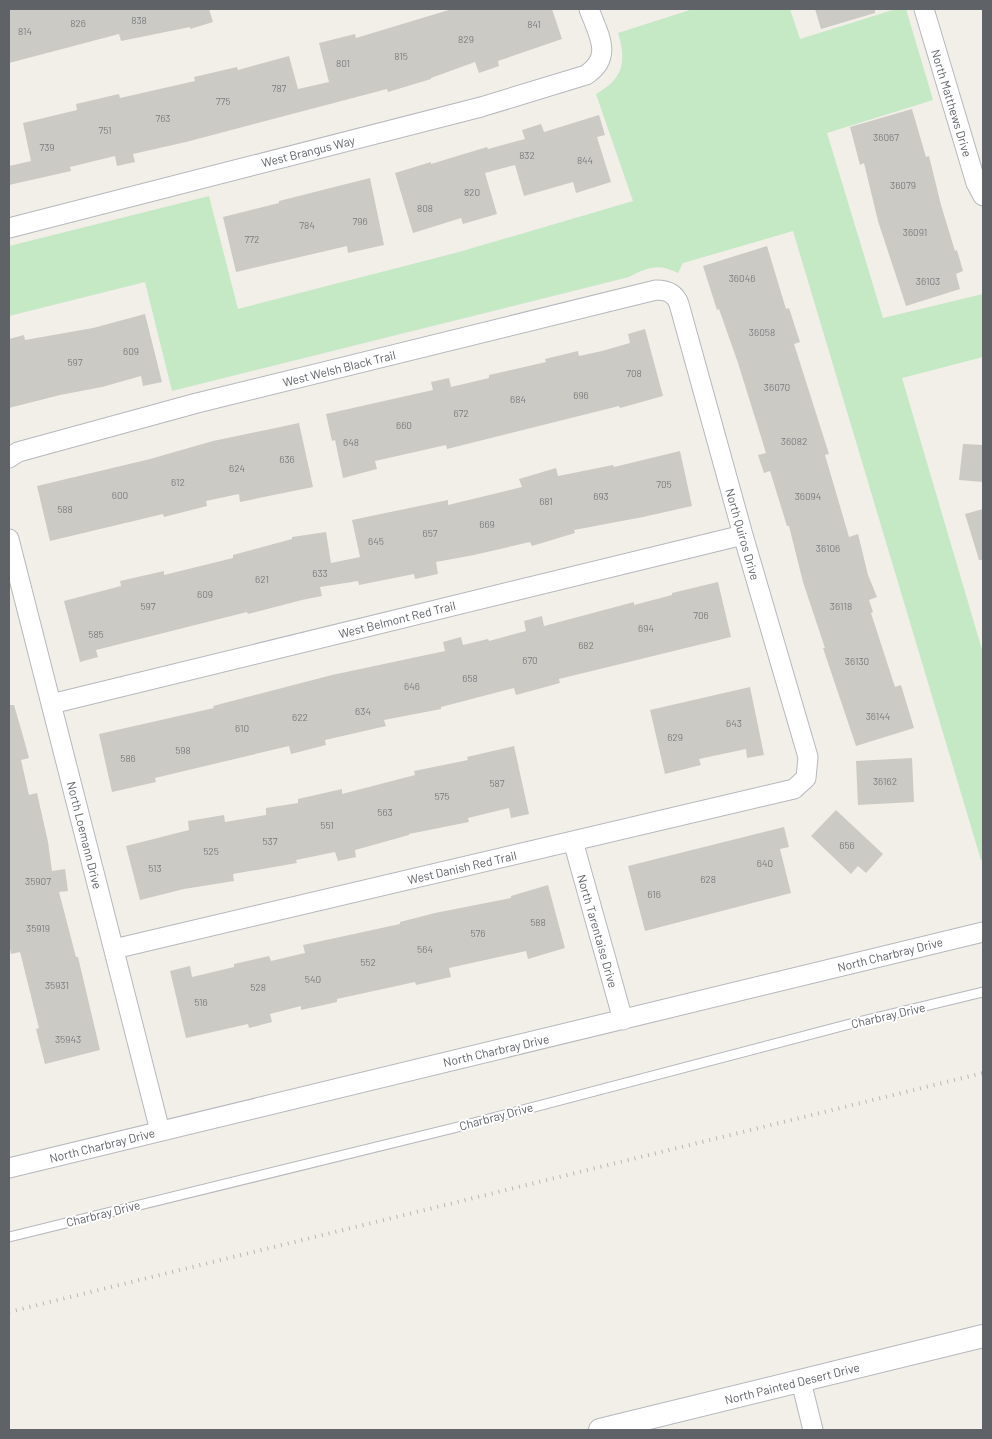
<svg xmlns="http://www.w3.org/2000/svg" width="992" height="1439" viewBox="0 0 992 1439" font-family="Barlow,sans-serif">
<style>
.green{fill:#c5e8c5}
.building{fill:#cccac5}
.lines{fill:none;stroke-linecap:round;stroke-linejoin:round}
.service-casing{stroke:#b5b8bc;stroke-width:11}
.minor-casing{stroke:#b5b8bc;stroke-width:21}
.tertiary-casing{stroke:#b5b8bc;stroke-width:24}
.service{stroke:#fff;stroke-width:9}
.minor{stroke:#fff;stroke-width:19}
.tertiary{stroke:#fff;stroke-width:22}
.rail{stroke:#b6b7b8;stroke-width:4;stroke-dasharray:1 6;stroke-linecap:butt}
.labels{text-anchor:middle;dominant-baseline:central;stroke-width:4;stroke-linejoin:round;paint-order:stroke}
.number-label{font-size:10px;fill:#7a7d7f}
.street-label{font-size:12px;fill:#5f6368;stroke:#fff}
</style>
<rect width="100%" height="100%" fill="#f1efe8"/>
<path class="green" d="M693 9H790L800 39 896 9H906L933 100 827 133 883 318 983 294V357L902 378 983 653V860H981L793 231 683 263 678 273C659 263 647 267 629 277L172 391 145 282 9 316V246L209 196 238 309 459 252 633 201 596 94C623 79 627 62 618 33Z"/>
<path class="building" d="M9 9H209L213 22 190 29V27L121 41 119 34 9 63Z
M452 9H552L562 39 498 61 499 66 479 73 475 62 431 78V79L388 92 387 89 186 142 133 154 135 162 117 166 115 156 70 167 71 171 9 185V166L31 161 23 123 77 110 76 104 119 94 120 98 195 81 194 77 237 67 238 70 289 56 298 89 329 82 319 43 355 34 356 38Z
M815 9H875V13L821 29Z
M912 109 926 157 929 156 941 205 955 251 957 250 963 271 956 274 960 289 906 306 878 221 864 163 860 165 850 127Z
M599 115 605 135 597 137 611 182 576 193 573 182 524 196 515 165 485 173 497 214 463 224 461 218 413 233 395 173 431 162V164L487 147 488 149 525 139 522 130 541 124 544 132Z
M370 178 384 245 348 253 347 246 236 272 223 217 279 203V201Z
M767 246 786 309 789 308 800 342 794 344 829 454 825 455 849 537 858 534 868 575 877 597 869 600 873 612 871 613 895 687 901 685 914 728 856 746 823 648H825L803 582 789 526H787L770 471 764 473 758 455 766 453 738 363 719 309 717 310 703 266Z
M145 314 162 382 143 386 141 376 102 387 60 395 9 408V339L24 335 25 340 93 328Z
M645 329 663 396 620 408 619 406 447 449 446 445 375 461 377 469 343 478 335 440 332 441 326 414 433 390 431 382 449 378 451 387 489 378V375L546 362 545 359 578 351 579 356 602 351 630 343 628 334Z
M299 423 313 487 240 502 239 494 206 501 207 506 164 517 163 514 50 541 37 486 150 459 213 441Z
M963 444 983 445V482L959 480Z
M680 451 692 506 643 517 574 530 575 533 532 546 530 542 474 555 436 562 438 574 415 579 414 574 359 585 358 581 320 587 322 596 302 600 248 614 247 612 96 650 98 657 80 662 64 601 121 586 120 581 164 571V575L233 558V555L292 539V537L326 532 331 563 360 557 352 520 448 500V505L522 487 519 479 556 468 558 476 613 465 614 467Z
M983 509V560H979L965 514Z
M718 582 731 637 559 679 560 683 516 695 514 688 441 707V709L384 720 386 726 325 740 326 745 291 754 289 746 155 778 156 782 112 792 99 734 214 708 213 706 332 675 445 651 443 642 461 637 463 645 488 639 489 641 526 631 524 621 542 616 544 626 634 602V605L672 595V593Z
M750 687 764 755 747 758 746 749 699 759 701 765 665 774 650 710Z
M9 705H14L23 736 29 758 21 760 29 795 37 793 48 842 52 871 65 869 68 891 59 892 76 957H78L100 1050 45 1064 36 1029 39 1028 20 952 11 954 9 944Z
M514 746 529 814 511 818 509 808 468 818 469 822 409 834V835L355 850 356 857 338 861 335 852 296 860 297 863 233 874 234 881 184 889 140 900 126 846 189 830 188 821 224 815 225 822 266 815V808L298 803V799L342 789V794L415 775 414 771 468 760 467 757Z
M912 758 914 802 858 805 856 761Z
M836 810 883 854 866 873 858 866 851 874 811 836Z
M784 827 789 847 780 849 791 893 645 931 628 866Z
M548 885 565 948 528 959 526 951 449 968 451 977 416 985 415 982 337 999V1002L301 1010V1006L270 1014 272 1022 249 1028 248 1024 186 1038 170 971 190 966 192 977 234 967V964L269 956 271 961 305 953 303 945 400 924V922L435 913 511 898V896Z"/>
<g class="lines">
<g class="service-casing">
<path id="service" d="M9 1237 462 1126 846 1025 983 992"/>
</g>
<g class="minor-casing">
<path id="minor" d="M924 9 976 183 983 196
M9 228 481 107 586 75C614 57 598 34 589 9
M9 458 18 452 197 403 656 290C667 290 675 293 679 304L743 535 808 757 806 778 794 789 114 949
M9 539 160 1131
M51 704 743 535
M573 841 623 1020
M9 1168 983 932
M801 1381 813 1430"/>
</g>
<g class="tertiary-casing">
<path id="tertiary" d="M600 1430 983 1336"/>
</g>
<use href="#service" class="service"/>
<use href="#minor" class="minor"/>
<use href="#tertiary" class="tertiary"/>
<path class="rail" d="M9 1312 983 1073"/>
</g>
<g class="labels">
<g class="number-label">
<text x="139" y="20">838</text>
<text x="78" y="23">826</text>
<text x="534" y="24">841</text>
<text x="25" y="31">814</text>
<text x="466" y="39">829</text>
<text x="401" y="56">815</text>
<text x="343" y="63">801</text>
<text x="279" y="88">787</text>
<text x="223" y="101">775</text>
<text x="163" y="118">763</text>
<text x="105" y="130">751</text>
<text x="886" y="137">36067</text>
<text x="47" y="147">739</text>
<text x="527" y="155">832</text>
<text x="585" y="160">844</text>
<text x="903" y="185">36079</text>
<text x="472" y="192">820</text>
<text x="425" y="208">808</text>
<text x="360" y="221">796</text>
<text x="307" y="225">784</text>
<text x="915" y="232">36091</text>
<text x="252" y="239">772</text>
<text x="742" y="278">36046</text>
<text x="928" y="281">36103</text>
<text x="762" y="332">36058</text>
<text x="131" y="351">609</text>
<text x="75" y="362">597</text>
<text x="634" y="373">708</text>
<text x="777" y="387">36070</text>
<text x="581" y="395">696</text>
<text x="518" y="399">684</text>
<text x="461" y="413">672</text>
<text x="404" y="425">660</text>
<text x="794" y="441">36082</text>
<text x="351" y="442">648</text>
<text x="287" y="459">636</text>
<text x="237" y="468">624</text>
<text x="178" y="482">612</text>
<text x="664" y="484">705</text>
<text x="120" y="495">600</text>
<text x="601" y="496">693</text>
<text x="808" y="496">36094</text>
<text x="546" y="501">681</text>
<text x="65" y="509">588</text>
<text x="487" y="524">669</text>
<text x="430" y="533">657</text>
<text x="376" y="541">645</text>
<text x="828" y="548">36106</text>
<text x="320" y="573">633</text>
<text x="262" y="579">621</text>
<text x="205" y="594">609</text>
<text x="148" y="606">597</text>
<text x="841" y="606">36118</text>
<text x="701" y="615">706</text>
<text x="646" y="628">694</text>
<text x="96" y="634">585</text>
<text x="586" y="645">682</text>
<text x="530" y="660">670</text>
<text x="857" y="661">36130</text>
<text x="470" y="678">658</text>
<text x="412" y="686">646</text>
<text x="363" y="711">634</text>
<text x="878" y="716">36144</text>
<text x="300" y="717">622</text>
<text x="734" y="723">643</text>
<text x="242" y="728">610</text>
<text x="675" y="737">629</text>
<text x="183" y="750">598</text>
<text x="128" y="758">586</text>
<text x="885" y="781">36162</text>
<text x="497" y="783">587</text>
<text x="442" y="796">575</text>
<text x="385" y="812">563</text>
<text x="327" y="825">551</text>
<text x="270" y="841">537</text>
<text x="847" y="845">656</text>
<text x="211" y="851">525</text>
<text x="765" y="863">640</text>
<text x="155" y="868">513</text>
<text x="708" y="879">628</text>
<text x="38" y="881">35907</text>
<text x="654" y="894">616</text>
<text x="538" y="922">588</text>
<text x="38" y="928">35919</text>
<text x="478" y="933">576</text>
<text x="425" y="949">564</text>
<text x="368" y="962">552</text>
<text x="313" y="979">540</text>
<text x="57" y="985">35931</text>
<text x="258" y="987">528</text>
<text x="201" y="1002">516</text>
<text x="68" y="1039">35943</text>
</g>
<g class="street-label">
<text transform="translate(952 103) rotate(73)">North Matthews Drive</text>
<text transform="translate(308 151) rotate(-14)">West Brangus Way</text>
<text transform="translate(339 368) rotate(-14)">West Welsh Black Trail</text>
<text transform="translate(743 534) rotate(74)">North Quiros Drive</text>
<text transform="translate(397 619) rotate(-14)">West Belmont Red Trail</text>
<text transform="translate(85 835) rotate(76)">North Loemann Drive</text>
<text transform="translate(462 867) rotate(-13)">West Danish Red Trail</text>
<text transform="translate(598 931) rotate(74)">North Tarentaise Drive</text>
<text transform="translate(890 954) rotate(-14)">North Charbray Drive</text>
<text transform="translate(888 1015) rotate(-13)">Charbray Drive</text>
<text transform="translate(496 1050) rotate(-13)">North Charbray Drive</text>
<text transform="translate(496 1116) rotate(-15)">Charbray Drive</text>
<text transform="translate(102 1145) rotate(-14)">North Charbray Drive</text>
<text transform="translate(103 1213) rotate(-14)">Charbray Drive</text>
<text transform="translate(792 1383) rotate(-14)">North Painted Desert Drive</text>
</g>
</g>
<rect width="992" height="1439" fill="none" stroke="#5f6368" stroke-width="20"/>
</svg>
